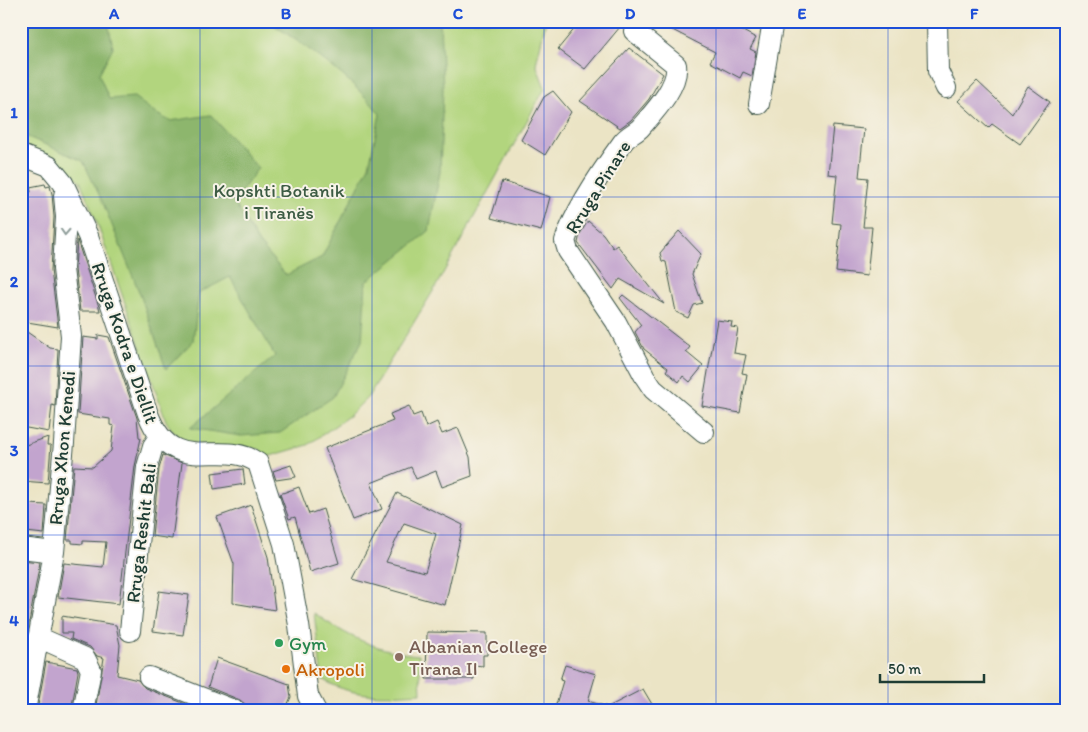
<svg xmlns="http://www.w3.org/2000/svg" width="1088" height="732" viewBox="0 0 1088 732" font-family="Itim,sans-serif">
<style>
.green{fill:#b2d57e;stroke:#688959}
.forest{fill:#8db66d;stroke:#567a50}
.building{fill:#c2a4ce;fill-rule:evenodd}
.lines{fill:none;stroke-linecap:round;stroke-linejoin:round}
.minor-casing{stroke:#3e564a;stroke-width:22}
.minor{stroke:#fff;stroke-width:20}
.oneway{stroke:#8f9e9a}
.grid{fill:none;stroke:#1d4ed8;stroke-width:1;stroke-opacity:0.55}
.leisure-dot{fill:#2e9e5b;stroke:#f7f3e8;stroke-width:2}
.education-dot{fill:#8d6e63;stroke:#f7f3e8;stroke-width:2}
.food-dot{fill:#e8710a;stroke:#f7f3e8;stroke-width:2}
.labels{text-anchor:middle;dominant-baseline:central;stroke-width:4;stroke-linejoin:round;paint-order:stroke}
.street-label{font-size:19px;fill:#1f3d34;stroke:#f7f3e8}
.park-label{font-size:19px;fill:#3c5b43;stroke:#f7f3e8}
.leisure-label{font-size:19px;fill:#27864d;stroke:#f7f3e8;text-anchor:start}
.education-label{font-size:19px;fill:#785e54;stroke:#f7f3e8;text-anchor:start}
.food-label{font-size:19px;fill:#c56008;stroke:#f7f3e8;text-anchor:start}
.neatline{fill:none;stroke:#1d4ed8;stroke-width:2}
.grid-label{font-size:16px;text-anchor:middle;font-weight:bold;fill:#1d4ed8}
</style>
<rect width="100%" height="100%" fill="#f7f3e8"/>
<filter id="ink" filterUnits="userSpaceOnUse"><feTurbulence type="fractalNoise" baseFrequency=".02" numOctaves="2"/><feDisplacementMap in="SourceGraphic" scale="10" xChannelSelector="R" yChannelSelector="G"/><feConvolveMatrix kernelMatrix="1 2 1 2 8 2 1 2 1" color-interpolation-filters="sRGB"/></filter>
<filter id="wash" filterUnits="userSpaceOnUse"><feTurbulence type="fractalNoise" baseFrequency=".0096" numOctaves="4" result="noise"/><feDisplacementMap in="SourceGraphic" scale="20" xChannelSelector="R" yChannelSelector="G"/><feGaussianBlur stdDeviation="1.12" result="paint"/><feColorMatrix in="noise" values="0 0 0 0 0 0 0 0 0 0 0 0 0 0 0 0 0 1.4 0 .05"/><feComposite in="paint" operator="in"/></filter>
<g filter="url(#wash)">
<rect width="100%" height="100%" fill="#ebe4c5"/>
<path class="green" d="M21 21H546L536 64 545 88 435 288 368 397 350 415 308 445 267 457 259 449C238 447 204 449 185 440 176 437 171 429 166 421L96 220 80 181 62 165 21 148Z
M314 613C346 636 379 652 419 655L421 693C386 695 354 699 322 679Z"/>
<path class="forest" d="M21 21H91L92 24 109 27 113 47 99 74 109 99 134 97 155 113 170 121 211 115 258 168 234 202 259 243 286 275 322 257 369 166 380 114C349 75 309 49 268 21H440L443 89 440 172 429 231 366 282 362 341 333 397 280 433 241 436 190 428 275 356 230 277 199 293 193 341 166 369 140 294 103 203 83 161 21 134Z"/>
<g id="blocks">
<path class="building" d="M581 21H625L585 69 558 49Z
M655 21H724L756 38 750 49 756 52 752 76 743 72 740 78 710 62 715 52Z
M629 48 663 74 649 99 631 120 620 128 580 101Z
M977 81 1012 114 1028 86 1050 102 1020 144 992 124 988 128 958 101Z
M553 91 571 112 545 155 521 140 544 97Z
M833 126 864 129 859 177 868 178 863 227H872L867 276 836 272 841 224 832 223 837 175 828 174Z
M502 181 550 197 541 231 491 218Z
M45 184 46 187 50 186 52 194 54 217 51 270 58 327 21 321 22 201 29 200 28 193 31 192 30 187Z
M588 221 603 234 613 248 617 245 664 304 620 279 613 289 578 243 580 234Z
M679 231 701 254 692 274 702 303 694 305 688 318 676 312 666 262 662 261 660 253Z
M77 240 99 307 100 311H80L75 269Z
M623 295 690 347 686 352 703 366 690 382 683 376 679 382 666 371 668 368 644 349 635 332 641 325 620 298Z
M717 320 732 322 731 327 738 328 734 353 746 355 742 373 747 374 740 413 702 406Z
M27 332 50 348 58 349 55 406 52 405 49 432 21 427V349H24Z
M98 335 109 337 137 418 139 437 141 438 135 466 119 604 58 597 64 563 103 567 106 542 83 541V544L72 543V540H67L74 466 93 467 111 451 114 426 110 425V419L78 414 83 337 98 339Z
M409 406 413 416 421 413 426 427 437 422 442 434 458 428 470 457 472 476 442 487 436 471 416 479 411 467 371 483 382 509 353 520 325 448 393 421 390 414Z
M48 437 47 445H51L48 483 21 481 23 446Z
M163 455 182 463 172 539 152 536 159 469Z
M291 465 296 477 276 480 273 471Z
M243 469 245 484 214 489 212 473Z
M299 487 309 514 323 509 339 563 310 572 295 517 289 519 280 494Z
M397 493 463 525 445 605 352 579ZM404 523 436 534 425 572 386 562Z
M29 504 46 505 44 534 26 532 27 524 25 518Z
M251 505 268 557 275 610 233 603 234 564 217 517Z
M21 560 40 562 24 650H21Z
M159 591 189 595 183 635 153 631Z
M62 616 116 625 120 645 117 675 138 680 145 688 188 705 186 711H95L104 658 97 656 90 647 71 639 72 633H62Z
M427 632 487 633V655H483V666L474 665V679H426Z
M217 658 289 684 291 697 286 708 265 711 247 706 240 700 208 687Z
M46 662 77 668 78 672 71 711H37Z
M565 665 596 674 588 701 608 707 643 689 656 711H554L563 681 560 680Z"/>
</g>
</g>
<g filter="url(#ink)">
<use href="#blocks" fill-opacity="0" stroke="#3e564a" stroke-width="1"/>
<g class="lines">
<g class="minor-casing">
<path id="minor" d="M640 21 634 31 676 65C679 86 654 112 641 127 636 133 628 135 623 142 604 168 575 211 565 241L568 251 616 322 645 377 653 389 704 432
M937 21 938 71 946 88
M759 104 773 21
M21 155 49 166 63 183 88 236 148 414C174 481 220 436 258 463L284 544 299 625 308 696 316 711
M21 548 54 552
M130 631 147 467 153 446 159 437
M38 637 85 658 91 670 83 711
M149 677 236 711
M25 711 54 552 64 443 71 336 63 269 66 217 64 195"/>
</g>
<use href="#minor" class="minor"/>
</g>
<defs><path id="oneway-chevron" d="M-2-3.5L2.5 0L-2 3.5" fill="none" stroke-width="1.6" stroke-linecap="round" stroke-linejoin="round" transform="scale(1.25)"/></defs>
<use class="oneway" href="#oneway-chevron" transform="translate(65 232) rotate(93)"/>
</g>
<path class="grid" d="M200 21V711M372 21V711M544 21V711M716 21V711M888 21V711M21 197H1067M21 366H1067M21 535H1067"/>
<circle class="leisure-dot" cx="279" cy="643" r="5"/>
<circle class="education-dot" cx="399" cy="657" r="5"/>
<circle class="food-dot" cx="286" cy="669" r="5"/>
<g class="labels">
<g class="street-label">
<text transform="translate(598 187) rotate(-58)">Rruga Pinare</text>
<text transform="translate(125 343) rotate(71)">Rruga Kodra e Diellit</text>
<text transform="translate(62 448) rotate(-85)">Rruga Xhon Kenedi</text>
<text transform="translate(141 533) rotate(-83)">Rruga Reshit Bali</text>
</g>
<g class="park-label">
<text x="279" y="190">Kopshti Botanik<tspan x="279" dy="22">i Tiranës</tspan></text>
</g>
<g class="leisure-label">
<text x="289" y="643">Gym</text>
</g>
<g class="education-label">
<text x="409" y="646">Albanian College<tspan x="409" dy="22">Tirana II</tspan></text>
</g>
<g class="food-label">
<text x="296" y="669">Akropoli</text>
</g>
</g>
<rect width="1088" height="732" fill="none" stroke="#f7f3e8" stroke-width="55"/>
<path d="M880 674v8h104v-8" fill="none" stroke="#1f3d34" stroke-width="2.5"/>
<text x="888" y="674" font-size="15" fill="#1f3d34" stroke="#f7f3e8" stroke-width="4" paint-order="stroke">50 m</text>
<rect x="28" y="28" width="1032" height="676" class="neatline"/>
<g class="grid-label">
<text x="114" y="19">A</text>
<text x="286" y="19">B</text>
<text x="458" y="19">C</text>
<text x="630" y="19">D</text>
<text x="802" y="19">E</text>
<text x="974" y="19">F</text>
<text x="14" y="118">1</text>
<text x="14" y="287">2</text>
<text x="14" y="456">3</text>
<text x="14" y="626">4</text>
</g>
</svg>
